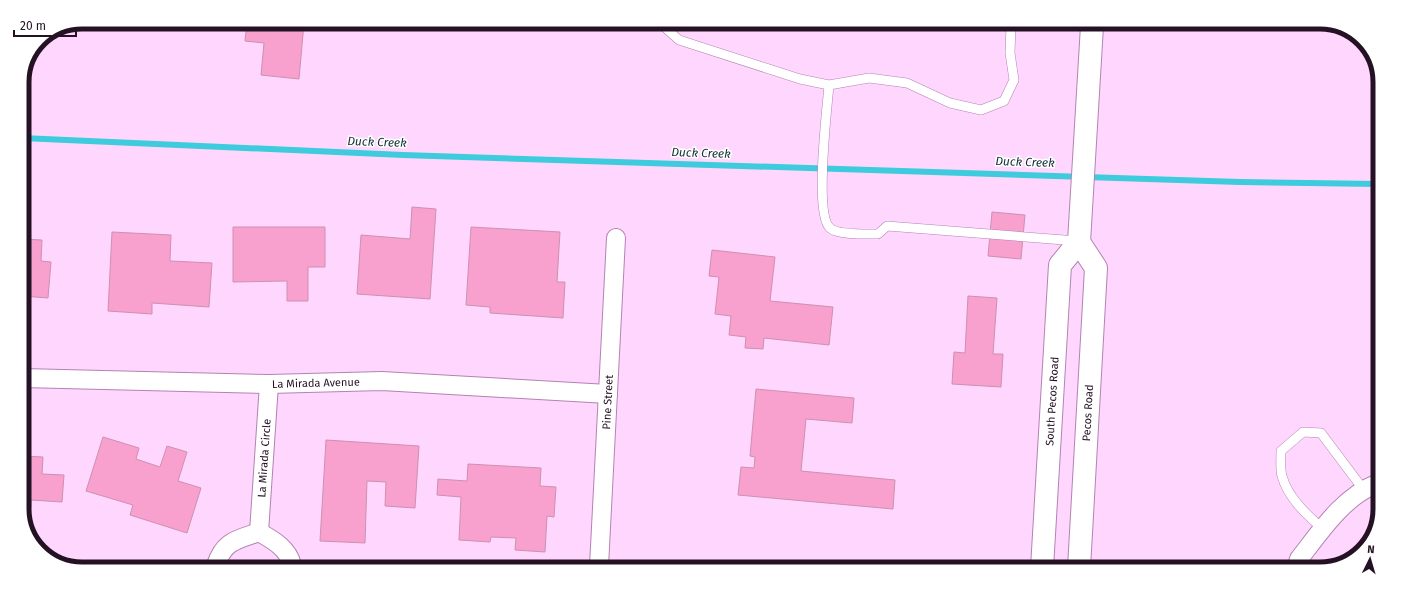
<svg xmlns="http://www.w3.org/2000/svg" width="1402" height="591" viewBox="0 0 1402 591" font-family="'Fira Sans',sans-serif">
<style>
.lines{fill:none;stroke-linecap:round;stroke-linejoin:round}
.stream{stroke:#3ecbdd;stroke-width:6}
.building{fill:#f8a0ce;stroke:#ce90b0}
.service-casing{stroke:#b383b2;stroke-width:10}
.minor-casing{stroke:#b383b2;stroke-width:20}
.primary-casing{stroke:#b383b2;stroke-width:24}
.service{stroke:#fff;stroke-width:9}
.minor{stroke:#fff;stroke-width:18}
.primary{stroke:#fff;stroke-width:22}
.labels{text-anchor:middle;dominant-baseline:central;stroke-width:3;stroke-linejoin:round;paint-order:stroke}
.street-label{font-size:11px;fill:#241224;stroke:#fff}
.water-label{font-size:12px;font-style:italic;fill:#102e32;stroke:#fff}
.rim{fill:none;stroke:#241224;stroke-width:5}
</style>
<rect width="100%" height="100%" fill="#ffd6fe"/>
<g class="lines">
<path class="stream" d="M22 138 403 155 1240 182 1379 184"/>
</g>
<path class="building" d="M247 23H304L299 79 261 75 264 43 245 41Z
M412 207 436 209 430 299 357 294 361 235 410 239Z
M992 212 1025 215 1021 259 988 256Z
M233 227H325V267H308V301H287V281L233 282Z
M471 227 560 232 557 282H565L563 318 490 313V307L466 305Z
M112 232 171 235 170 261 212 263 209 307 152 303V314L108 311Z
M22 239 42 240 41 261 51 262 48 298 22 296Z
M712 250 775 257 770 301 833 307 829 345 764 338 763 349 745 348 746 337 729 335 731 316 715 314 719 277 709 276Z
M968 296 997 298 993 354H1003L1001 387 952 384 954 352 965 353Z
M756 389 854 398 852 423 806 419 801 471 895 480 893 509 738 495 741 467 754 468 755 457 750 456Z
M103 437 139 448 136 459 160 467 167 446 187 452 178 481 201 488 187 533 130 515 133 505 86 491Z
M326 440 419 446 415 508 385 506 386 482 367 481 365 543 320 541Z
M22 456 43 457 42 474 64 475 62 502 31 500V508H22Z
M468 464 541 468 540 486 556 487 554 517 547 516 545 552 515 550 516 538 491 537 490 542 459 540 461 497 437 495 438 479 467 481Z"/>
<g class="lines">
<g class="service-casing">
<path id="service" d="M661 24 679 40 800 79 829 85 869 78 907 83 950 103 981 110 1004 101 1014 80 1010 53 1011 25
M829 85C827 110 814 214 830 228 837 235 868 234 878 234L887 226 1077 241
M1323 529C1307 515 1288 498 1282 476 1280 469 1281 459 1281 451L1303 432 1321 433 1363 489"/>
</g>
<g class="minor-casing">
<g id="minor">
<path id="s1" d="M22 378 269 384 382 381 608 394"/>
<path id="s2" d="M259 532 269 384"/>
<path d="M216 565C224 541 236 540 259 532 273 540 288 548 292 565"/>
<path id="s3" d="M599 566 616 238"/>
<path d="M1296 569 1299 559C1320 532 1343 497 1376 484"/>
</g>
</g>
<g class="primary-casing">
<g id="primary">
<path d="M1079 242 1096 268 1079 568"/>
<path id="s4" d="M1042 568 1060 265 1079 242 1092 26"/>
</g>
</g>
<use href="#service" class="service"/>
<use href="#minor" class="minor"/>
<use href="#primary" class="primary"/>
</g>
<g class="labels">
<g class="street-label">
<text stroke="none"><textPath href="#s1" startOffset="294">La Mirada Avenue</textPath></text>
<text stroke="none"><textPath href="#s3" startOffset="164">Pine Street</textPath></text>
<text stroke="none"><textPath href="#s4" startOffset="167">South Pecos Road</textPath></text>
<text transform="translate(1088 413) rotate(-87)">Pecos Road</text>
<text stroke="none"><textPath href="#s2" startOffset="74">La Mirada Circle</textPath></text>
</g>
<g class="water-label">
<text transform="translate(377 142) rotate(2)">Duck Creek</text>
<text transform="translate(701 153) rotate(2)">Duck Creek</text>
<text transform="translate(1025 162) rotate(2)">Duck Creek</text>
</g>
</g>
<path d="M0 0H1402V591H0ZM82 29H1320A53 53 0 0 1 1373 82V509A53 53 0 0 1 1320 562H82A53 53 0 0 1 29 509V82A53 53 0 0 1 82 29Z" fill="#fff" fill-rule="evenodd"/>
<path class="rim" d="M82 29H1320A53 53 0 0 1 1373 82V509A53 53 0 0 1 1320 562H82A53 53 0 0 1 29 509V82A53 53 0 0 1 82 29Z"/>
<g transform="translate(1370 559) rotate(5)" stroke="#ffffff" stroke-width="3" paint-order="stroke">
<path d="M0-3L7 15L0 10L-7 15Z" fill="#241224"/>
<text y="-6" font-size="11" font-weight="bold" text-anchor="middle" fill="#241224">N</text>
</g>
<path d="M14 30v6h62v-6" fill="none" stroke="#241224" stroke-width="2"/>
<text x="20" y="30" font-size="12" fill="#241224" stroke="#ffffff" stroke-width="3" paint-order="stroke">20 m</text>
</svg>
